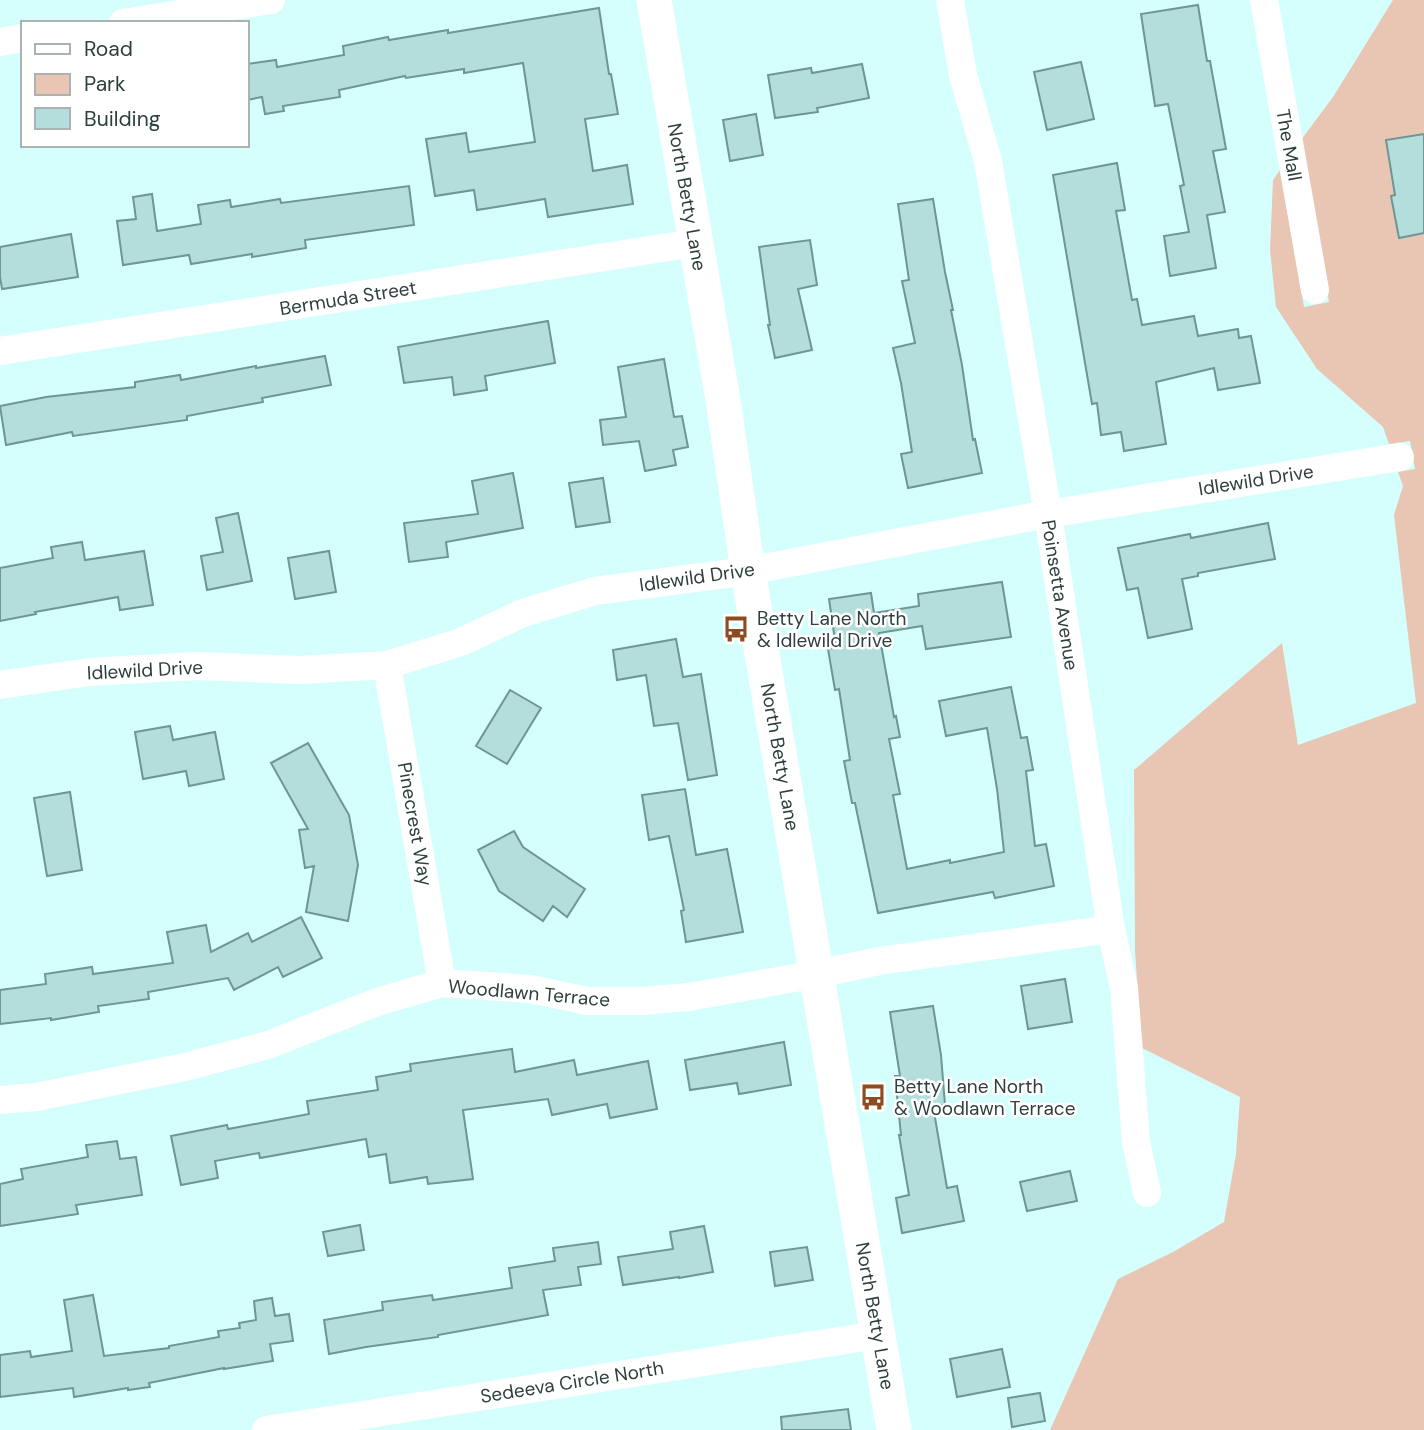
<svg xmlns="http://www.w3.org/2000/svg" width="1424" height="1430" viewBox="0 0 1424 1430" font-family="'DM Sans',sans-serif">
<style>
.green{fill:#e8c6b3}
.building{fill:#b4dedc;stroke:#6d9694;stroke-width:2}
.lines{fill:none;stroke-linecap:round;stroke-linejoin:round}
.minor{stroke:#fff;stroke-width:28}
.tertiary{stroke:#fff;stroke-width:35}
.labels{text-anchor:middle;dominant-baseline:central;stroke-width:5;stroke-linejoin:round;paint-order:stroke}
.street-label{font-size:19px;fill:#2e3f3e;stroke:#fff}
.poi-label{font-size:19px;fill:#2e3f3e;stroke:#fff;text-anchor:start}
</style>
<rect width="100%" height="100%" fill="#d4fffd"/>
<path class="green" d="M1393 0H1424V1430H1050L1118 1279 1173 1252 1224 1222 1236 1154 1240 1097 1142 1048 1135 951 1134 770 1282 643 1298 745 1416 703 1394 515 1403 486 1398 472 1415 469 1410 441 1389 444 1383 427 1317 369 1276 307 1270 250 1273 180 1280 170 1304 307 1329 302 1301 140 1333 97Z"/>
<path class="building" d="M1198 5 1207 61H1210L1226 149 1213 151 1225 212 1207 215 1216 268 1170 276 1164 236 1189 232 1180 186 1184 185 1168 104 1155 106 1141 14Z
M599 8 609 74H611L618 114 585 119 593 171 627 165 633 204 548 217 545 199 477 210 474 190 435 196 426 139 466 133 469 152 535 142 523 63 464 73V69L406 78 405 76 339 90 340 97 283 106 284 111 265 114 262 97 247 100V64L276 60 277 67 344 55 343 46 388 37 389 40 448 30V33Z
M1081 62 1094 119 1047 130 1034 72Z
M862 64 869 98 817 108 818 112 775 118 768 75 811 68 812 73Z
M756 114 763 155 730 161 723 120Z
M1424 134V233L1399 238 1391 196 1395 195 1386 140Z
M1117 163 1125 210 1116 211 1132 300 1137 299 1142 325 1194 316 1198 336 1238 329 1239 338 1251 336 1260 383 1218 390 1214 368 1156 382 1166 444 1124 451 1121 432 1101 435 1097 403 1092 404 1053 175Z
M409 186 414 225 305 240 306 248 252 257V254L191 264 189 255 123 265 117 221 136 219 133 197 152 194 157 231 201 224 198 205 230 200 231 207 280 199 281 203Z
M933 199 945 272 953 310H951L962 365 973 440 975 439 982 473 908 488 901 454 912 452 901 383 893 348 915 343 902 281 909 280 898 204Z
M71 234 78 277 2 289 0 277V247Z
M810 240 817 285 798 289 812 350 775 358 768 325H770L759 247Z
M548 321 555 363 485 376 487 390 454 395 452 377 404 383 398 347Z
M325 356 331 385 262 398 263 402 187 416V420L73 436 72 432 6 445 0 406 46 397 135 387V382L180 375 181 380 256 366V368Z
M664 359 674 417 682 416 688 447 673 450 676 465 645 471 639 441 603 445 600 420 626 417 618 367Z
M513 473 523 528 446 542 448 557 409 562 404 523 478 514 472 481Z
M603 478 610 522 576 527 569 483Z
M238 513 252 581 207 590 201 556 223 552 216 518Z
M1268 523 1275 559 1198 573V576L1182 579 1192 629 1148 638 1138 588 1127 590 1118 548 1190 534 1191 538Z
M82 542 85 560 144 551 153 605 120 610 118 597 35 612 36 614 0 621V568L53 558 51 547Z
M329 551 336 592 295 599 288 558Z
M1002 582 1011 637 926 649 922 626 879 633 894 717 896 716 900 737 889 739 900 794 893 795 907 869 950 860V863L1004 852 997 789 987 728 946 736 939 701 1011 687 1021 738 1027 737 1033 770 1026 771 1035 846 1046 844 1054 886 995 898 993 892 878 913 855 803H852L844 761 850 760 839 689 835 690 828 649 836 647 829 599 871 593 874 613 919 606 918 594Z
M676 639 683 677 701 674 717 775 688 780 678 723 654 726 646 675 617 680 613 650Z
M510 690 541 708 507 764 476 746Z
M170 726 173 740 215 732 224 779 189 786 186 771 143 779 135 732Z
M308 743 349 815 358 865 348 921 306 912 314 866 305 868 299 830 308 829 271 763Z
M685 789 696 855 727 849 743 932 686 942 681 911 684 910 669 836 649 840 642 795Z
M70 792 82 870 47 876 34 798Z
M514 831 523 847 585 889 567 917 553 906 543 921 499 891 478 850Z
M301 917 322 958 283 977 278 967 234 990 228 978 148 992 149 999 98 1006 99 1012 51 1020V1018L0 1024V990L46 984 45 974 92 967 93 974 173 963 167 932 206 925 211 952 248 933 252 942Z
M1065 979 1072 1022 1028 1029 1021 986Z
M933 1006 941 1055 945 1105 933 1106 947 1188 957 1186 964 1221 902 1233 896 1198 909 1195 899 1135H901L895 1076H900L890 1012Z
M784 1042 791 1085 739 1094 737 1083 690 1090 685 1060Z
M512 1049 515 1072 574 1060 577 1075 648 1061 657 1109 610 1118 607 1104 552 1115 548 1099 463 1110 473 1179 428 1184 427 1177 390 1183 386 1154 369 1157 366 1139 260 1158 259 1153 215 1161 218 1178 181 1185 171 1136 227 1125 228 1129 309 1114 307 1101 378 1090 376 1077 411 1071 410 1064Z
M117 1141 120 1159 136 1157 142 1195 76 1205 78 1214 0 1226V1184L23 1179 21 1169 88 1157 86 1145Z
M1070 1171 1077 1201 1027 1211 1020 1182Z
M360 1225 364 1250 328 1256 323 1232Z
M704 1226 713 1272 679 1278V1277L623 1285 618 1257 673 1249 670 1232Z
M598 1242 601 1264 578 1267 581 1285 543 1290 548 1315 438 1335V1337L366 1347 329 1354 324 1320 383 1310 382 1302 432 1295 433 1300 512 1288 509 1268 555 1261 553 1248Z
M807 1247 813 1280 775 1286 770 1252Z
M93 1295 104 1356 169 1348V1346L219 1337 218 1331 240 1328 239 1323 256 1320 254 1301 272 1298 275 1316 289 1314 293 1341 270 1344 273 1361 224 1369V1368L149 1383 150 1387 128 1390V1388L74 1397 73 1388 0 1397V1355L30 1351 31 1357 72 1351 64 1300Z
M1002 1349 1010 1387 957 1397 950 1359Z
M1040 1393 1045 1421 1012 1427 1008 1398Z
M848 1409 851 1430H782L781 1417Z"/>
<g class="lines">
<path class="minor" d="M950 0 963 75 988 161 1048 514 1111 929 1124 988 1136 1142 1147 1193
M1264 0 1315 290
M123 23 271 0
M0 42 23 38
M0 351 695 243
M387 665 442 983
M0 685 90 672 196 666 300 670 387 665 461 642 523 613 595 591 748 571 1048 514 1400 457
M0 1100 36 1097 185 1067 268 1045 377 1002 442 983 530 989 588 1001H642L689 997 817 974 879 961 1111 929
M266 1430 878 1335"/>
<path class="tertiary" d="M654 0 723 400 748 571 894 1430"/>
</g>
<defs>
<g id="bus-bare" transform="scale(2.1)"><path d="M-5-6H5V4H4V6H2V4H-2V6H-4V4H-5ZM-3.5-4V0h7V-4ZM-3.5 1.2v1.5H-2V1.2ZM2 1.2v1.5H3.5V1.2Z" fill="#8f4b1f" stroke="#fff" stroke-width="2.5" paint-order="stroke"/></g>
</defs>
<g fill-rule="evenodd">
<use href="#bus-bare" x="736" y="629"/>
<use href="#bus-bare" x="873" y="1097"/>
</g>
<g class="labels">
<g class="street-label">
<text transform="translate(1289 145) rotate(80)">The Mall</text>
<text transform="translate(687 197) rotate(80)">North Betty Lane</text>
<text transform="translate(348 298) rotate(-9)">Bermuda Street</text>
<text transform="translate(1256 480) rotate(-9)">Idlewild Drive</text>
<text transform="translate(697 577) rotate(-8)">Idlewild Drive</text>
<text transform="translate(1060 595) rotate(81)">Poinsetta Avenue</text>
<text transform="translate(145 670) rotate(-3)">Idlewild Drive</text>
<text transform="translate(780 757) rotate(80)">North Betty Lane</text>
<text transform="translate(415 824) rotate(80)">Pinecrest Way</text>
<text transform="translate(529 993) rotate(5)">Woodlawn Terrace</text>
<text transform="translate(875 1316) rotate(80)">North Betty Lane</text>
<text transform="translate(572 1382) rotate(-9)">Sedeeva Circle North</text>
</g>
<g class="poi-label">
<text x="757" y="618">Betty Lane North<tspan x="757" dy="22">&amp; Idlewild Drive</tspan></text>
<text x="894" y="1086">Betty Lane North<tspan x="894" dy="22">&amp; Woodlawn Terrace</tspan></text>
</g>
</g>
<rect x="21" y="21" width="228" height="126" fill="#ffffff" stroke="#abb2b2" stroke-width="2"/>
<rect x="35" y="44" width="35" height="10" fill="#ffffff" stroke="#abb2b2" stroke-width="2"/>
<text x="84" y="56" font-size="21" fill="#2e3f3e">Road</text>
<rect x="35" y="74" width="35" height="21" fill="#e8c6b3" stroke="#abb2b2" stroke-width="2"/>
<text x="84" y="91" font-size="21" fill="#2e3f3e">Park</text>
<rect x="35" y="108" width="35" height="21" fill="#b4dedc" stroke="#abb2b2" stroke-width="2"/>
<text x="84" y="126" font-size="21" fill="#2e3f3e">Building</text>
</svg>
